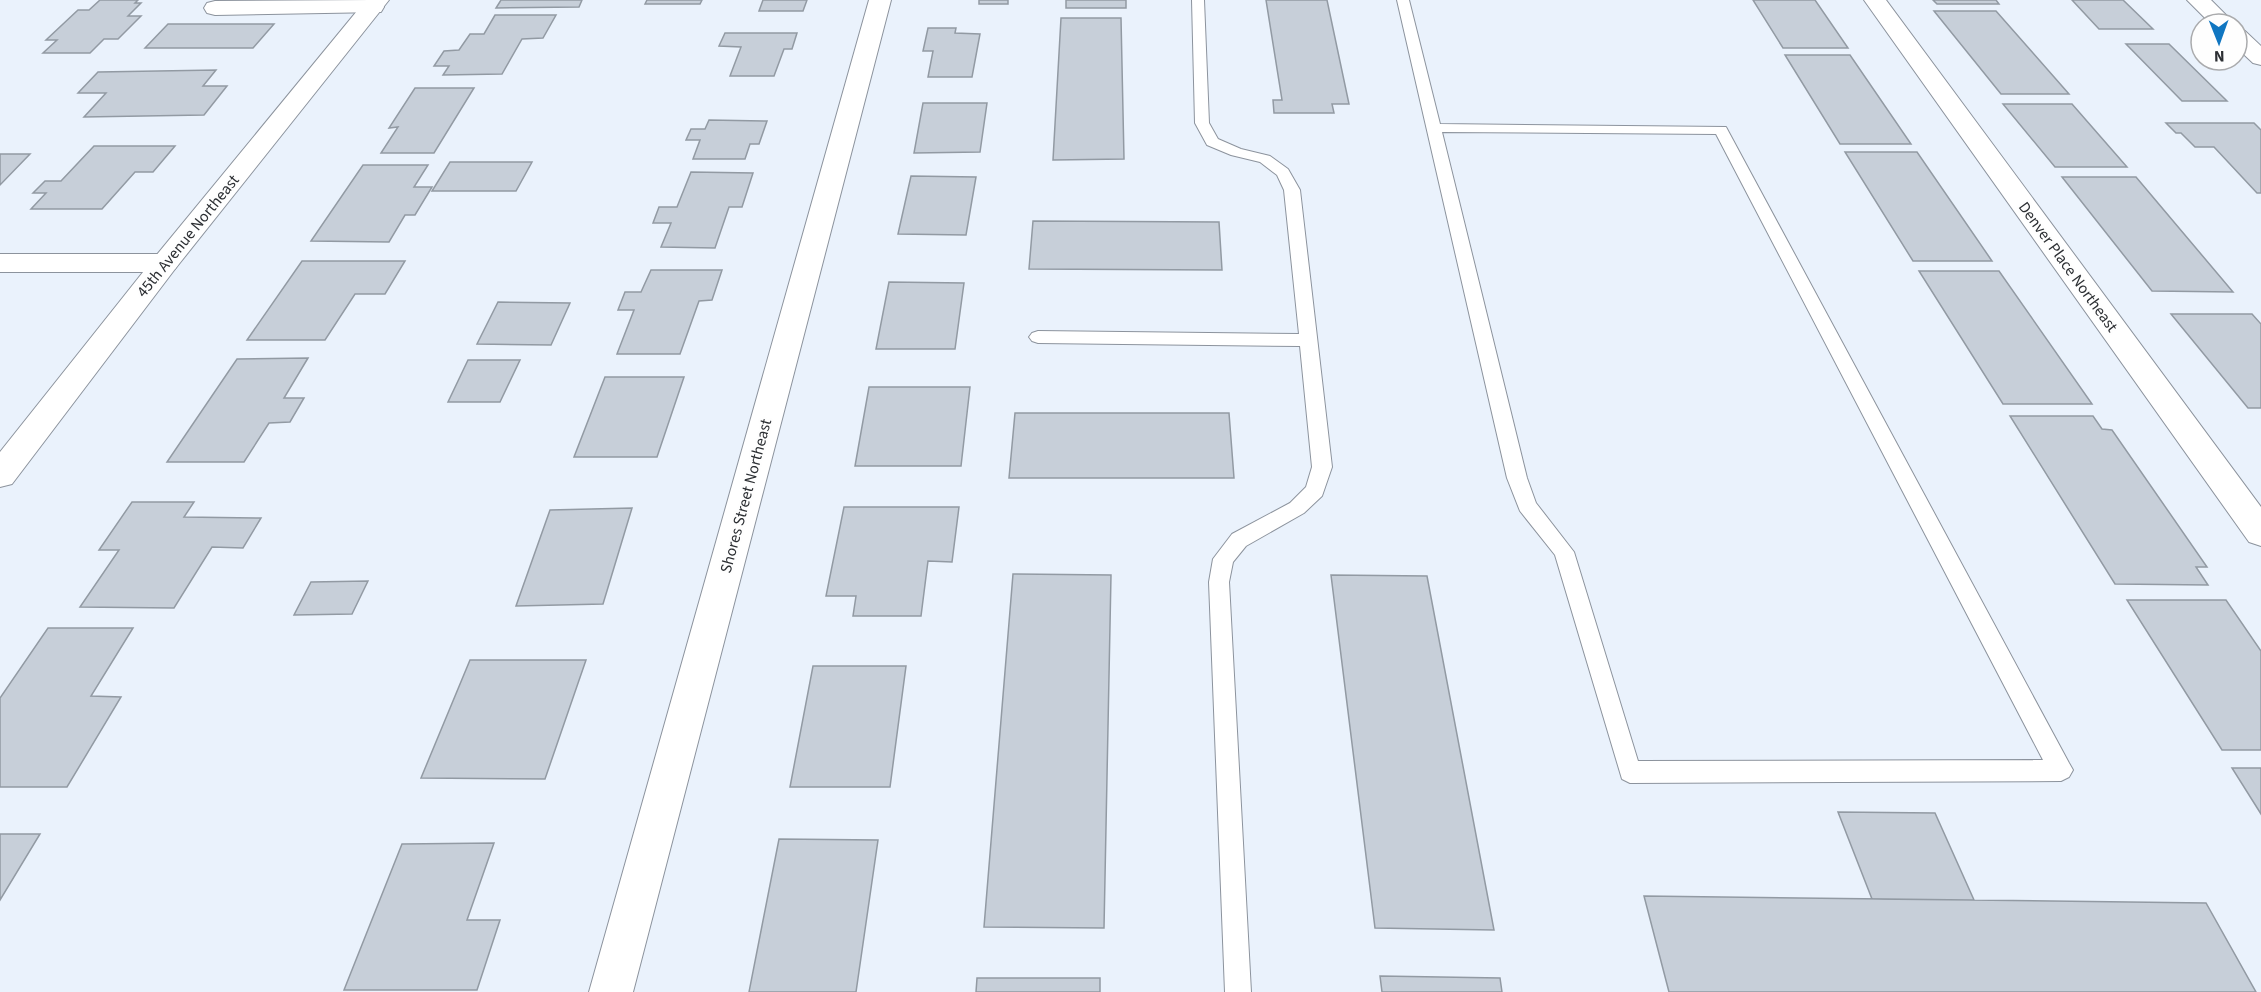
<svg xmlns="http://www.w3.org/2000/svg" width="2261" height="992" viewBox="0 0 2261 992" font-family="'Source Sans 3',sans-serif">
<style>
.building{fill:#c7cfd9;stroke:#929aa3;stroke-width:1.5}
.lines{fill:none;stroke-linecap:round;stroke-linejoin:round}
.lane-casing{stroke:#8c939d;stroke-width:2}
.street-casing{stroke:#8c939d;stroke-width:2}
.secondary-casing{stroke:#8c939d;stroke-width:2}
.lane{fill:#fff;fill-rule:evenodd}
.street{fill:#fff;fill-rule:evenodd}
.secondary{fill:#fff;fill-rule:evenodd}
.labels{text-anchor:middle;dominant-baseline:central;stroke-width:5;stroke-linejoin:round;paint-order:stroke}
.street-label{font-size:16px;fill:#2c2f33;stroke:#fefefe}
</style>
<rect width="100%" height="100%" fill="#eaf2fc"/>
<path class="building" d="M100 0H138L135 3H141L128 16H141L118 39H104L90 53H43L57 40H46L78 10H89Z
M501 0H582L579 7 496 8Z
M647 0H702L700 4H645Z
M763 0H807L803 11H759Z
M979 0H1008V4H979Z
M1066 0H1126V8H1066Z
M1266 0H1327L1349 104H1332L1334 113H1274L1273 100H1282Z
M1753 0H1815L1848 48H1783Z
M1933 0H1996L1999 4H1937Z
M2072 0H2123L2153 29H2099Z
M1934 11H1996L2069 94H2001Z
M495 15H556L543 38 522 39 502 74 443 75 449 66H434L444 51 459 50 470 34H484Z
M1061 18H1121L1124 159 1053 160Z
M168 24H274L253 48H145Z
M928 28H956L955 33 980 34 972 77H928L933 51H923Z
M725 33H797L792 49H784L774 76H730L741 47 719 46Z
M2126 44H2169L2227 101H2182Z
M1785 55H1850L1911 144H1840Z
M216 70 203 86H227L204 115 84 117 106 93H78L98 72Z
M415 88H474L434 153H381L398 127 389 128Z
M923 103H987L980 152 914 153Z
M2003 104H2072L2127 167H2055Z
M709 120 767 121 759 144H750L745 159H693L700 140H686L691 129H705Z
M2166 123H2254L2261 130V193H2257L2214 147H2195L2181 133H2176Z
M94 146H175L153 172H135L102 209H31L46 193H33L45 181H61Z
M1845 152H1917L1992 261H1913Z
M0 154H30L0 185Z
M450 162H532L516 191H432Z
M363 165H428L414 187H432L415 215H405L389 242 311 241Z
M691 172 753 173 742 207H729L715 248 661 247 671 223H653L659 207H677Z
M911 176 976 177 966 235 898 234Z
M2062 177H2136L2233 292 2152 291Z
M1033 221 1219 222 1222 270 1029 269Z
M302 261H405L385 294H355L325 340H247Z
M651 270H722L712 300 699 301 680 354H617L634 310H618L625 292H641Z
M1919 271H1999L2092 404H2003Z
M889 282 964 283 955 349H876Z
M498 302 570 303 551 345 477 344Z
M2171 314H2252L2261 324V408H2248Z
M308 358 284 398H304L290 422 269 423 244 462H167L237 359Z
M468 360H520L500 402H448Z
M605 377H684L657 457H574Z
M869 387H970L961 466H855Z
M1015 413H1229L1234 478H1009Z
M2010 416H2093L2102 429 2112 430 2207 567H2196L2208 585 2115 584Z
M132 502H194L184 517 261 518 243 548 212 547 174 608 80 607 119 550H99Z
M844 507H959L952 562 928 561 921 616H853L856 596H826Z
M632 508 603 604 516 606 550 510Z
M1013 574 1111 575 1104 928 984 927Z
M1331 575 1427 576 1494 930 1375 928Z
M368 581 352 614 294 615 311 582Z
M2127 600H2226L2261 651V750H2222Z
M48 628H133L91 696 121 697 67 787H0V698Z
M470 660H586L545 779 421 778Z
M813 666H906L890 787H790Z
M2232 768H2261V814Z
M1838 812 1935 813 1974 900 1872 899Z
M0 834H40L0 900Z
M779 839 878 840 856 992H749Z
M494 843 467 920H500L477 990H344L402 844Z
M1644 896 2206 903 2256 992H1669Z
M1380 976 1500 978 1502 992H1382Z
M977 978H1100V992H976Z"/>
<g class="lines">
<g class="lane-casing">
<path id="lane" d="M1192 0H1204L1209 123 1218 139 1241 149 1270 156 1288 169 1300 190 1332 467 1322 496 1304 513 1246 546 1233 562 1229 582 1251 992H1225L1209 582 1213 559 1232 534 1290 503 1306 487 1312 467 1300 346 1038 343 1032 341 1029 337 1032 333 1038 331 1299 334 1284 190 1277 175 1260 162 1231 155 1207 145 1195 123Z
M1397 0H1409L1440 124 1726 127 2069 763 2073 770 2069 777 2061 781 1630 783 1622 779 1555 555 1520 511 1507 478ZM1442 132 1716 134 2043 760 1638 761 1574 552 1536 503 1527 478Z"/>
</g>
<g class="street-casing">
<path id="street" d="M373 0 381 2 384 7 381 12 215 15 207 13 204 8 207 3 215 1Z
M869 0H891L633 992H589Z
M1864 0H1886L2261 507V546L2249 542Z
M2187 0H2211L2235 24H2211Z
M2237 29 2245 31 2261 46V65L2253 63 2237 48Z
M0 254H165L175 257 179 263 175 269 165 272H0Z"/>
</g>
<g class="secondary-casing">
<path id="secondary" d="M366 0H389L175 269 12 484 0 487V452L155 257Z"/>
</g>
<use href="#lane" class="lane"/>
<use href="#street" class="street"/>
<use href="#secondary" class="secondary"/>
</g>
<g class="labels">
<g class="street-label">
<text transform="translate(188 236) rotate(-51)">45th Avenue Northeast</text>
<text transform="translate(2068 267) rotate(54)">Denver Place Northeast</text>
<text transform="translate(746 496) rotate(-75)">Shores Street Northeast</text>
</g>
</g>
<g transform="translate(2219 42) rotate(179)"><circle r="28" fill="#fefefe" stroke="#aaabad" stroke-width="1.5"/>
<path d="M0-4.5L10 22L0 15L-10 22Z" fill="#1076c1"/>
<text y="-9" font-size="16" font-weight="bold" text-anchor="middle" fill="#2c2f33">N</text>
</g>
</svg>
